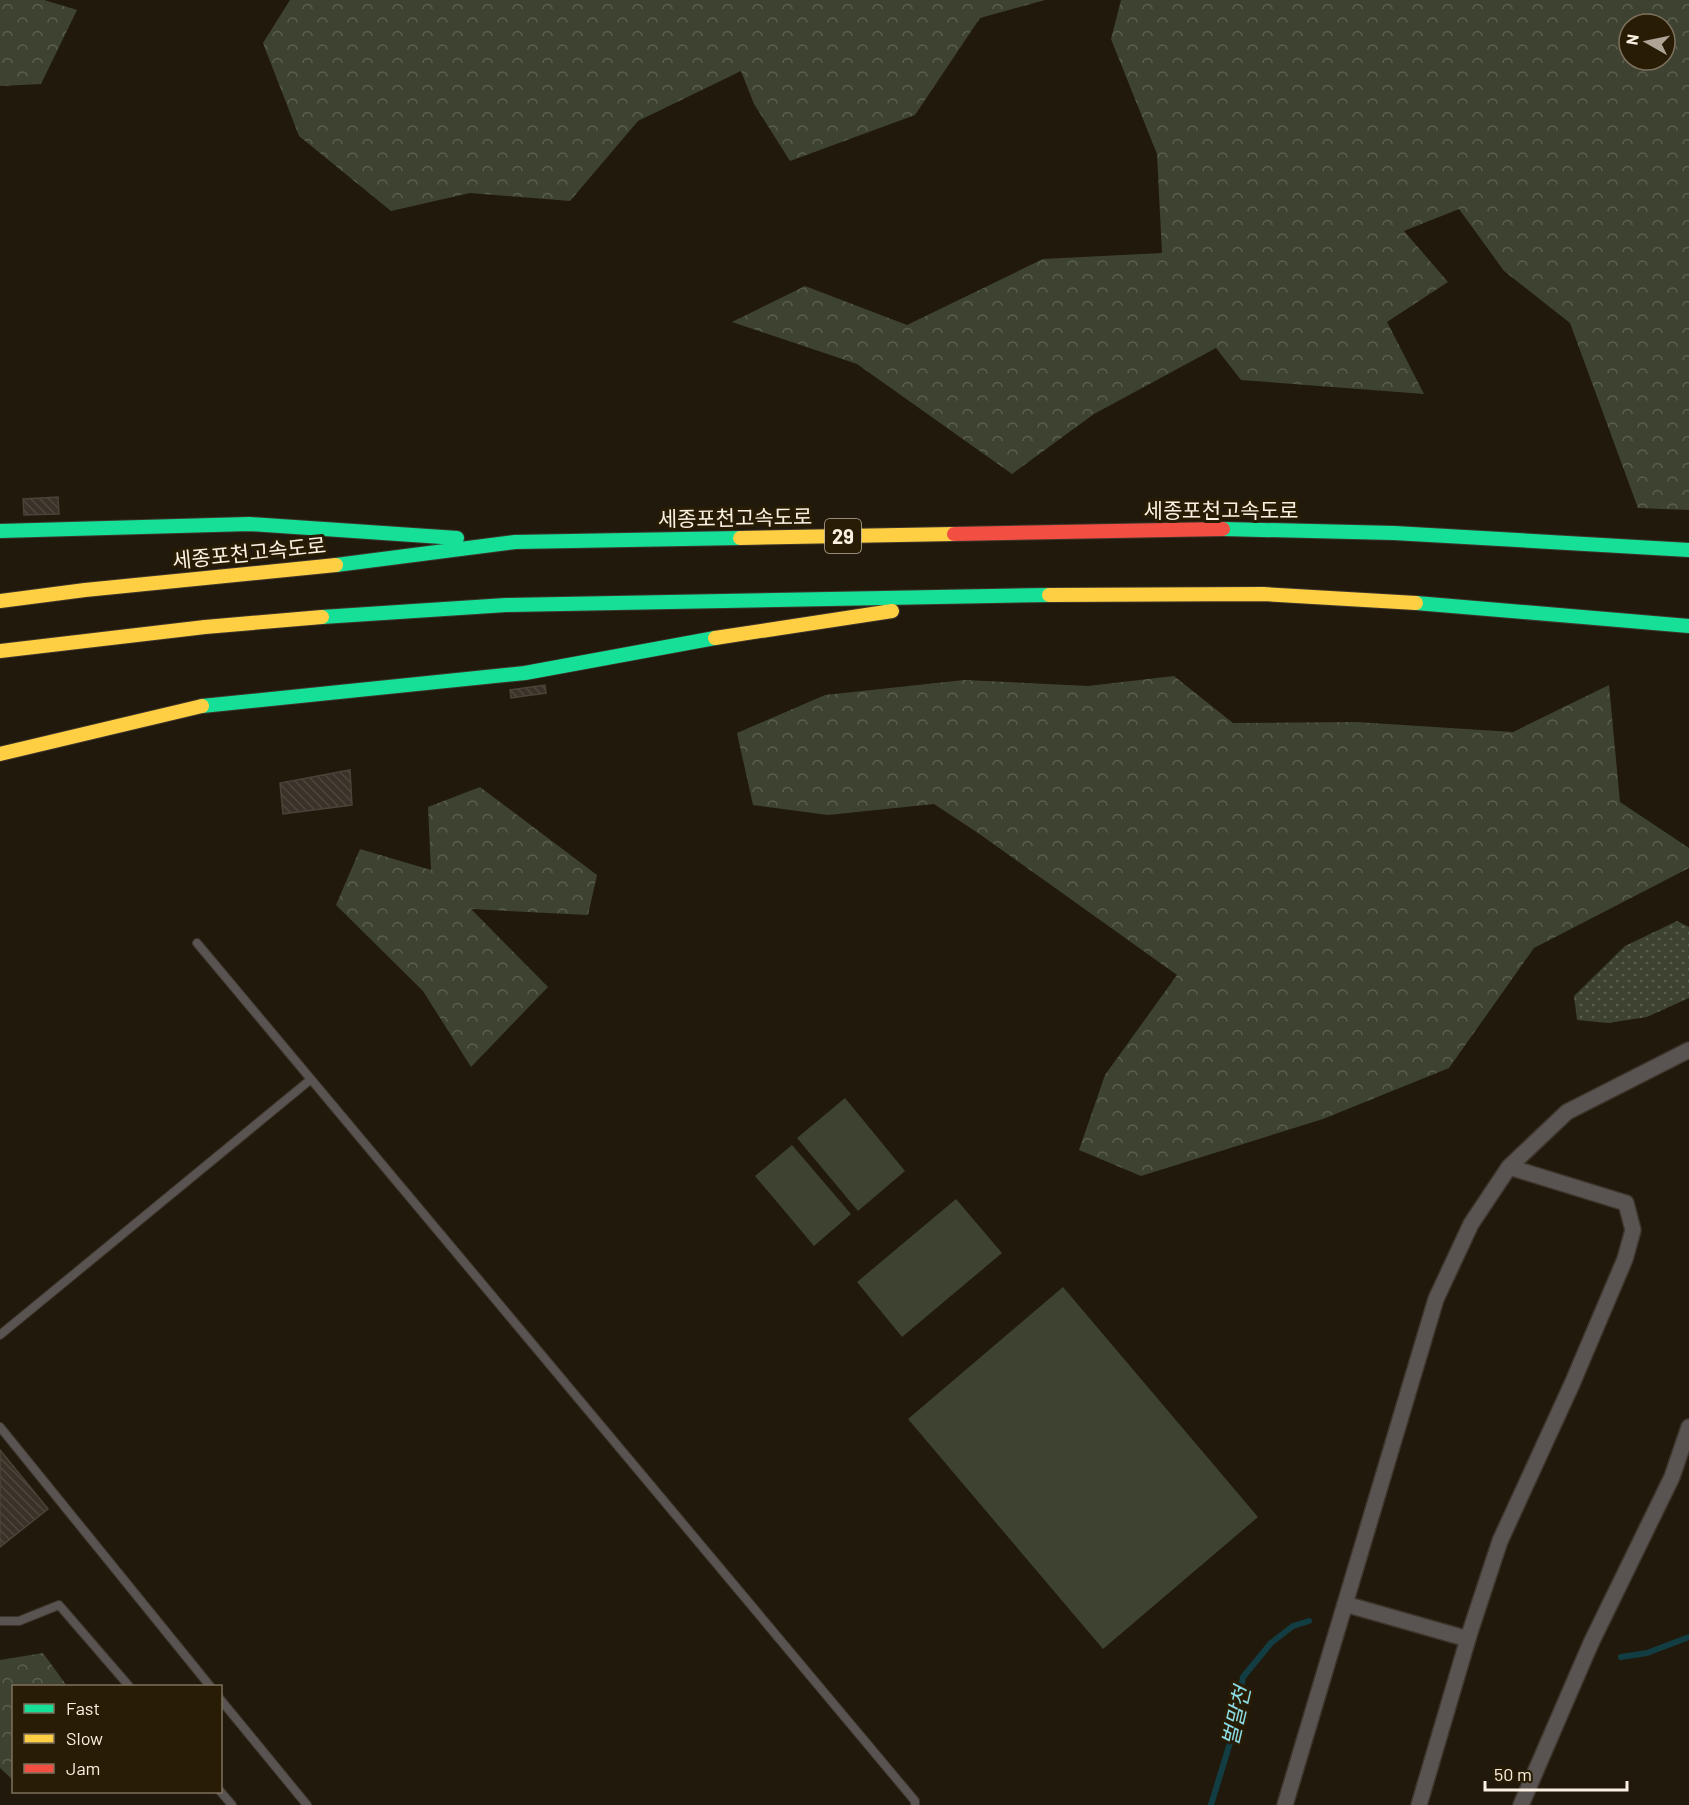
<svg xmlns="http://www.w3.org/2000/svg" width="1689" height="1805" viewBox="0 0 1689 1805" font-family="Barlow,'Noto Sans KR',sans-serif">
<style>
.forest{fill:url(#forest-crowns);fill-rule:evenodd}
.park{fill:url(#park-dots)}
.pitch{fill:#3e4331}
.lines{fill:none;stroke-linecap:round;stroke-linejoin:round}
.stream{stroke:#123d42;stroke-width:6}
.building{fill:url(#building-back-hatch);stroke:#4a4338;stroke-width:1.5}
.lane-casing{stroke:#3e362c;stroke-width:10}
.street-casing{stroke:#3e362c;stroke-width:18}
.fast-casing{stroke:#3e362c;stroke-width:16}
.slow-casing{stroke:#3e362c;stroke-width:16}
.jam-casing{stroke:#3e362c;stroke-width:16}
.lane{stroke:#595452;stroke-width:8}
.street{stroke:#595452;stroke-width:15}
.fast{stroke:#16e098;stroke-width:14}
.slow{stroke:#ffcf43;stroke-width:14}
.jam{stroke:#f24e42;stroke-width:14}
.labels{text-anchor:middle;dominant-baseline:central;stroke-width:6;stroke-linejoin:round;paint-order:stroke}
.shield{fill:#291c04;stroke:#bbb19f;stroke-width:1.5}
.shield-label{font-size:20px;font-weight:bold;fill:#faf1e2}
.street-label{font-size:21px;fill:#faf1e2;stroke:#291c04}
.water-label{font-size:22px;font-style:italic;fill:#8adce6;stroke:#291c04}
</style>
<defs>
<pattern id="forest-crowns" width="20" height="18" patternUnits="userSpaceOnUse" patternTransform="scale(1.5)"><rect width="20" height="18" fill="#3e4331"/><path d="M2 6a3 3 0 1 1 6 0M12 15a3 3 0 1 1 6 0" fill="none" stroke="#5b5f4f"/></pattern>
<pattern id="park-dots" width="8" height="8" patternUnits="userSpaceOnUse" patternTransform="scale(1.5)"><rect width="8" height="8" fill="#3e4331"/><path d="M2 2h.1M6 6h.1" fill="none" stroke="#5b5f4f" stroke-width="1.8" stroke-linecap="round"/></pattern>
<pattern id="building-back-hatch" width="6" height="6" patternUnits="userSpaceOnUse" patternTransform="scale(1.5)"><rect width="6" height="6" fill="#393228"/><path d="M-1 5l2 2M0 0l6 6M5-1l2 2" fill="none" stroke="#4d463d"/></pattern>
</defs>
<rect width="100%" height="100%" fill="#21190c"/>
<path class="forest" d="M0 0H44L77 10 41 84 0 86Z
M290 0H1045L980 18 915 115 790 161 754 104 741 71 638 121 570 201 470 193 391 211 299 136 263 43Z
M1121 0H1689V510L1638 508 1570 323 1504 271 1459 209 1404 231 1448 282 1387 322 1424 394 1241 380 1216 348 1094 414 1012 474 857 364 732 322 805 286 907 325 1043 259 1162 253 1157 154 1111 39ZM1629 24H1665V60H1629Z
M1174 676 1233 723 1356 722 1513 732 1609 685 1620 802 1689 848V868L1534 948 1449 1068 1323 1119 1141 1176 1079 1150 1105 1075 1177 975 978 833 934 804 828 815 753 805 737 733 825 695 964 680 1088 686Z
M480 787 597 875 588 915 471 909 548 987 471 1067 423 991 336 905 360 849 431 870 428 807Z
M43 1653 67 1686H14L13 1780 0 1768V1660Z"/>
<path class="park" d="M1677 921 1689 927V998L1647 1017 1608 1023 1577 1020 1574 996 1625 946Z"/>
<path class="pitch" d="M845 1098 905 1171 858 1211 797 1138Z
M792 1145 851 1214 814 1246 755 1176Z
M956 1199 1002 1253 902 1337 857 1282Z
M1063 1287 1258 1517 1103 1649 908 1419Z"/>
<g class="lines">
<path class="stream" d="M1621 1657 1647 1653 1689 1637
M1211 1805 1233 1733 1243 1677 1271 1643 1293 1626 1309 1621"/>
</g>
<path class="building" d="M58 497 59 514 24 515 23 499Z
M545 685 546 693 511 698 510 690Z
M350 770 352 805 283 814 280 783Z
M0 1450 48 1509 0 1547Z"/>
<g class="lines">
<g class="lane-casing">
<path id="lane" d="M197 943 915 1801V1805
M0 1335 310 1080
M0 1427 210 1686
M0 1621H19L59 1605 129 1686
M220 1699 307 1805
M220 1791 232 1805"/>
</g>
<g class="street-casing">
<path id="street" d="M1345 1604 1468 1639
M1285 1805 1436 1299 1471 1224 1509 1167 1567 1112 1689 1050
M1419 1805 1470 1632 1500 1541 1572 1384 1625 1259 1633 1230 1626 1203 1509 1167
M1521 1805 1591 1643 1672 1477 1689 1427"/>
</g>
<g class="fast-casing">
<path id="fast" d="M1223 529 1394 533 1689 550
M0 531 249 524 457 538
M336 565 515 542 740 538
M1416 603 1689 626
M322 617 506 605 1049 595
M202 706 525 673 715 638"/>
</g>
<g class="slow-casing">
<path id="slow" d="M740 538 954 534
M1049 595 1263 594 1416 603
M0 601 85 590 336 565
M715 638 892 611
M0 651 205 627 322 617
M0 754 202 706"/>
</g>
<g class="jam-casing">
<path id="jam" d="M954 534 1223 529"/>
</g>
<use href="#lane" class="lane"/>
<use href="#street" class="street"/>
<use href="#fast" class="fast"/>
<use href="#slow" class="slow"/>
<use href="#jam" class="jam"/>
</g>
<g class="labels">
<rect class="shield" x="825" y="519" width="36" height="34" rx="4.5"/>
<g class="shield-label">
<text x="843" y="536">29</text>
</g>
<g class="street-label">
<text x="1221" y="509">세종포천고속도로</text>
<text transform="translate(735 517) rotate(-1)">세종포천고속도로</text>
<text transform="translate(249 552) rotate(-6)">세종포천고속도로</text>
</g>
<g class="water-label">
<text transform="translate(1235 1716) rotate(-77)">벌말천</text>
</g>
</g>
<rect x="12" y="1685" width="210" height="108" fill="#291c04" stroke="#7d715d" stroke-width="1.5"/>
<rect x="24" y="1704" width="30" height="9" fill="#16e098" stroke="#7d715d" stroke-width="1.5"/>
<text x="66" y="1715" font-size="18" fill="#faf1e2">Fast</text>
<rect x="24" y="1734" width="30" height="9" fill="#ffcf43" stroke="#7d715d" stroke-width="1.5"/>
<text x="66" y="1745" font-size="18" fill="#faf1e2">Slow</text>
<rect x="24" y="1764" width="30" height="9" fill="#f24e42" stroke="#7d715d" stroke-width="1.5"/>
<text x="66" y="1775" font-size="18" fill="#faf1e2">Jam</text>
<g transform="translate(1647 42) rotate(279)"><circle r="28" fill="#291c04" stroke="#7d715d" stroke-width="1.5"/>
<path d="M0-4.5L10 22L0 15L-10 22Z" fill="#aea597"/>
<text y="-9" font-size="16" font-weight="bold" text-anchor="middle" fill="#faf1e2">N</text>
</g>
<path d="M1485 1781v9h142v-9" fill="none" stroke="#faf1e2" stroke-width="3"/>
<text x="1494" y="1781" font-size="18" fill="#faf1e2" stroke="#291c04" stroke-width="4.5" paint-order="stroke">50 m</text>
</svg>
